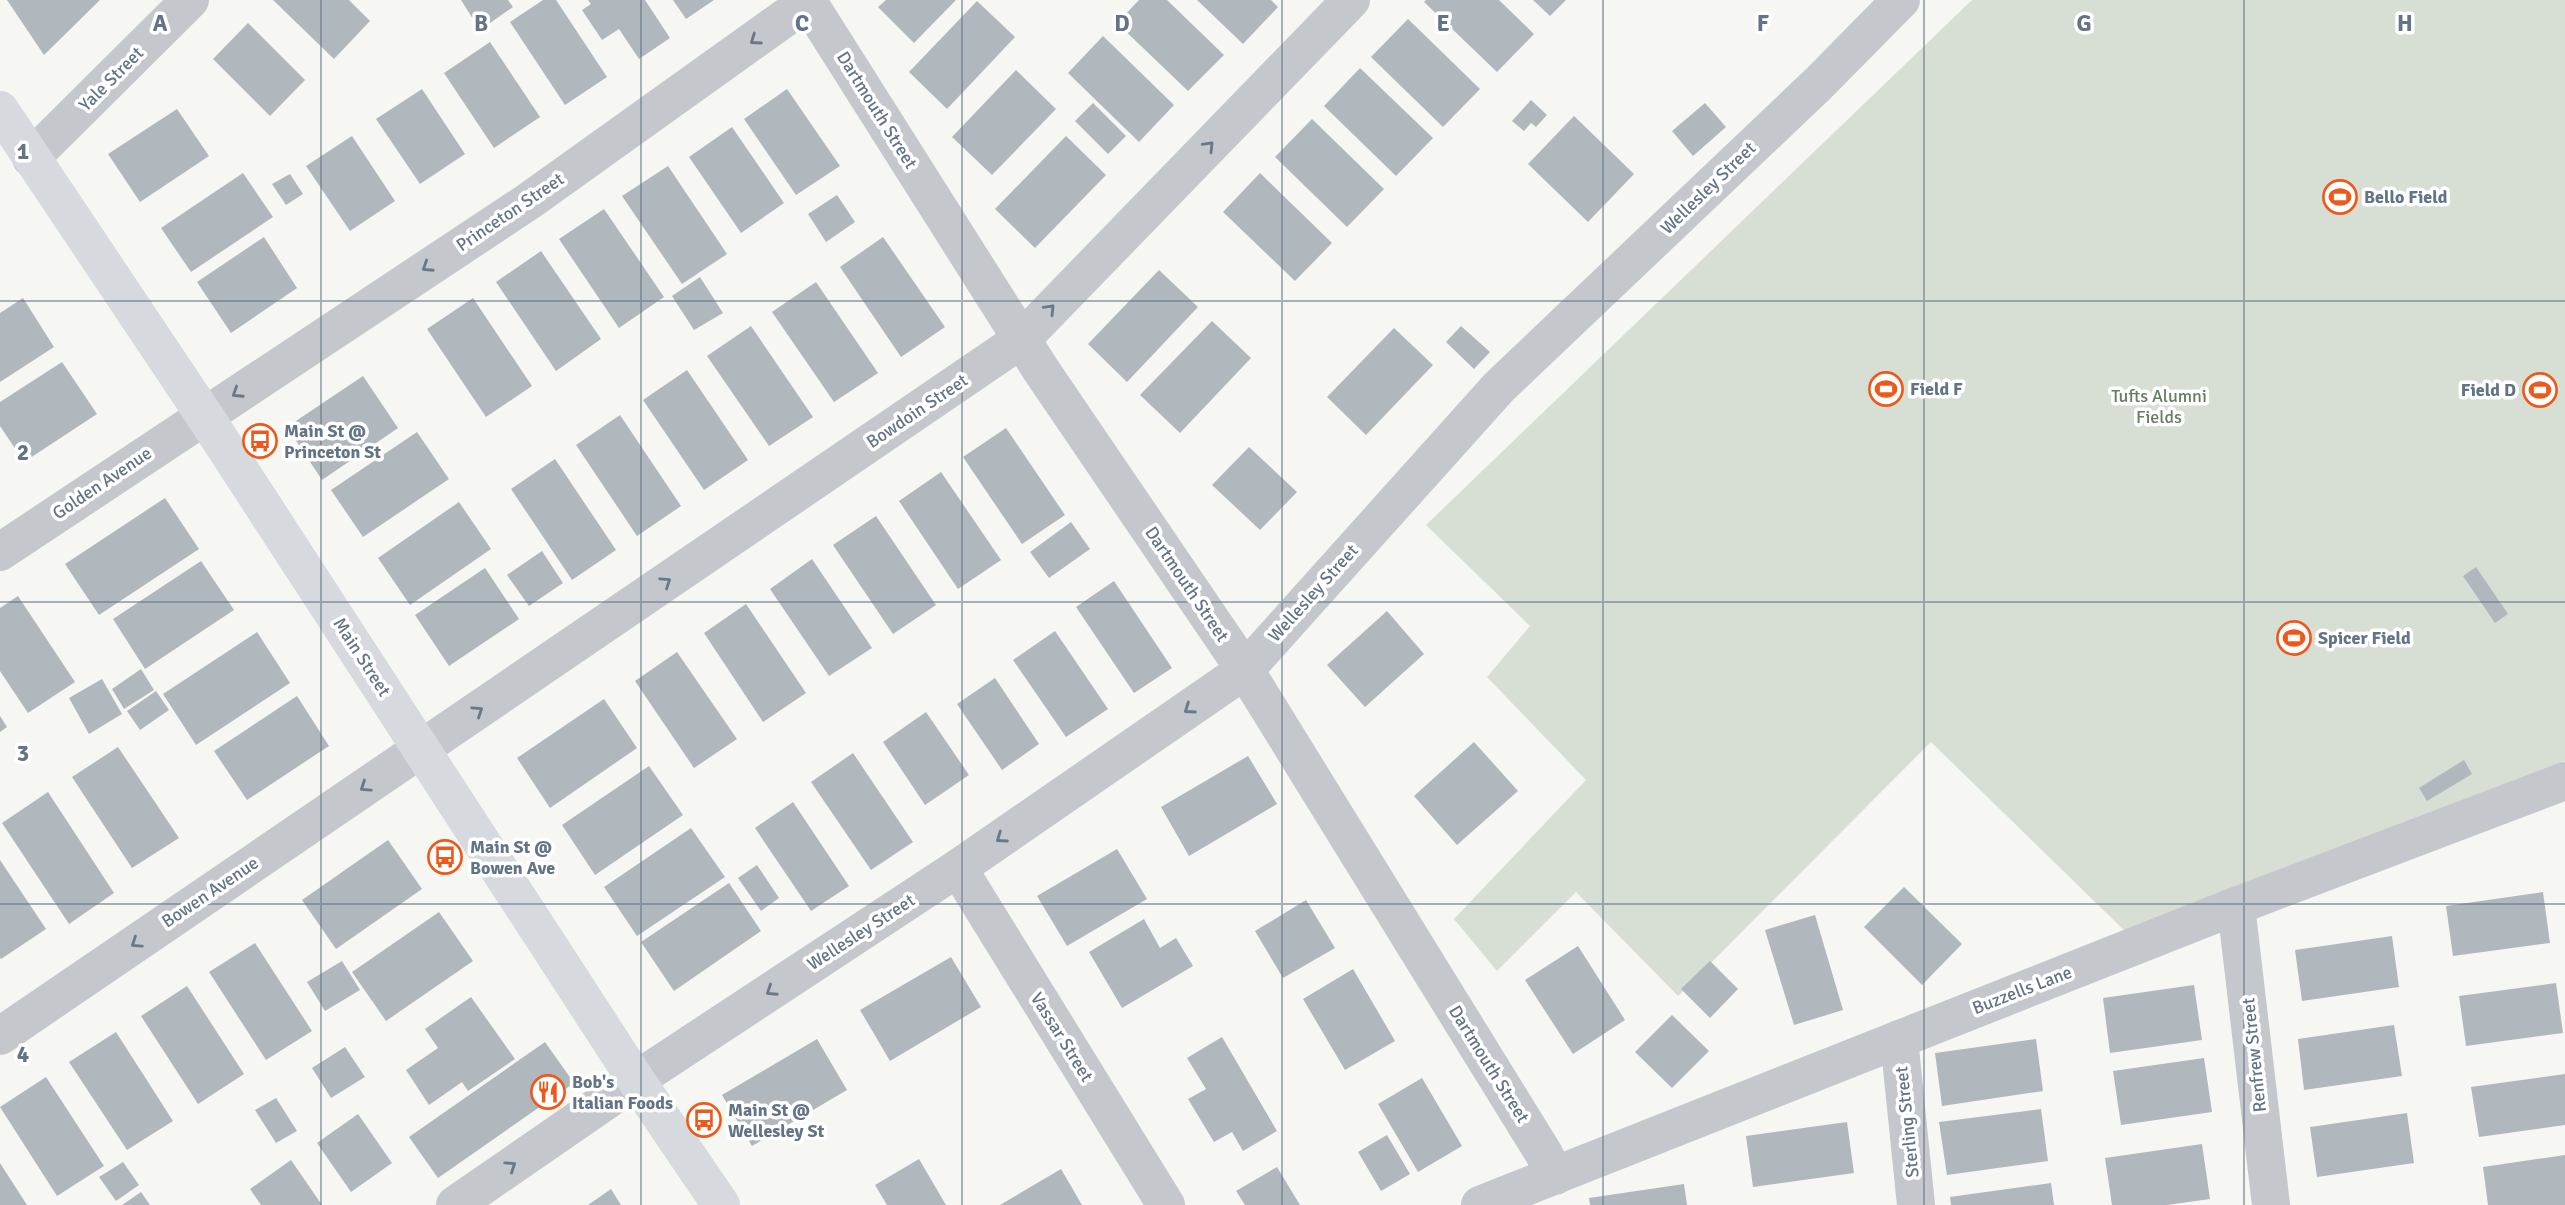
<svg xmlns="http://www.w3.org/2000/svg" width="2565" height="1205" viewBox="0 0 2565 1205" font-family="Signika,sans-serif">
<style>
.green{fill:#d7ded3}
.building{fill:#b0b7bd}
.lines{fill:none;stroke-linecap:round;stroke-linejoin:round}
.minor{stroke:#c4c7cb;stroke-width:38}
.major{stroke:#d6dadf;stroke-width:38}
.oneway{stroke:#687889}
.grid{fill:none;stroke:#637486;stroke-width:2;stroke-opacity:0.55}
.labels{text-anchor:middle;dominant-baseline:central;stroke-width:7;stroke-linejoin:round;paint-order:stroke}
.street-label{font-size:18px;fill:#637486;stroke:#fff}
.poi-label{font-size:18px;font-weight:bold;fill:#637486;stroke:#fff;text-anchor:start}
.park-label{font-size:18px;fill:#667c63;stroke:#fff}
.grid-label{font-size:23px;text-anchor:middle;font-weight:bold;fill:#637486;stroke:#fff;stroke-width:7;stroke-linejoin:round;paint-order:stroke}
</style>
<rect width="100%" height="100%" fill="#f6f7f3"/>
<path class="green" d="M1972 0H2565V761L2131 937 1931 742 1678 996 1576 892 1497 971 1454 919 1586 780 1487 677 1530 626 1426 525Z"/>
<path class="building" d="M7 0H100L44 55Z
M273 0H349L370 21 334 59Z
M461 0H508L513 7 480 30Z
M543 0H556L607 77 565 105 510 22Z
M588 0H645L670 38 639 59 619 29 602 40 582 10 591 4Z
M673 0H714L686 19Z
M886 0H956L914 43 878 7Z
M1139 0H1167L1224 55 1188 91 1117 23Z
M1197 0H1271L1278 7 1243 44Z
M1426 0H1499L1534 34 1497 72 1424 2Z
M1533 0H1566L1550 16Z
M977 1 1015 37 947 109 909 72Z
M1408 19 1480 89 1443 127 1371 57Z
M248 23 305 80 270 116 213 59Z
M1103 36 1174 105 1139 142 1068 73Z
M490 42 540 117 494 148 444 73Z
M1360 68 1433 138 1396 176 1324 106Z
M1016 70 1056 109 992 175 952 137Z
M422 89 465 154 420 184 376 119Z
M787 89 840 166 796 195 744 119Z
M1531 100 1547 115 1536 127 1531 123 1524 131 1512 121Z
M1093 103 1126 136 1108 154 1075 121Z
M1705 103 1726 127 1693 156 1672 131Z
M177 109 209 156 140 202 108 154Z
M1574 116 1634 174 1588 222 1528 164Z
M1312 119 1384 189 1347 227 1275 157Z
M732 127 784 203 741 233 689 157Z
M352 136 395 201 350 231 306 166Z
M1066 136 1106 175 1035 248 995 209Z
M668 166 727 254 682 284 622 196Z
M243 173 273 217 191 272 161 228Z
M1260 173 1332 243 1295 281 1223 212Z
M290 174 303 194 286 205 272 184Z
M837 195 855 222 826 242 808 214Z
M604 209 664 297 619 328 559 239Z
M264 237 297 288 231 333 197 282Z
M883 237 945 327 901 357 840 267Z
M541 251 601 339 556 371 496 282Z
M1159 270 1198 307 1127 382 1088 344Z
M700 277 723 313 694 330 672 296Z
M816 282 878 373 834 402 772 312Z
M23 298 54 347 0 382V313Z
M473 298 532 386 486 417 427 329Z
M1212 321 1251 358 1180 433 1140 395Z
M751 326 813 417 769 446 707 356Z
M1461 326 1490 352 1474 369 1446 342Z
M1394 328 1433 365 1366 435 1327 397Z
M62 362 97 414 24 462 0 426V402Z
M687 370 748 460 704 490 643 400Z
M363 376 398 428 322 480 287 427Z
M620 415 681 506 637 536 576 445Z
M1006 428 1065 515 1022 544 963 457Z
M417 432 449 479 363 537 331 490Z
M1249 447 1297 492 1260 530 1212 485Z
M555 459 616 550 572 580 511 489Z
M941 472 1001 560 958 589 899 501Z
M165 498 199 549 99 615 65 564Z
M459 502 491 549 410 605 378 558Z
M876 516 936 605 893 634 833 545Z
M1071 522 1090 549 1049 578 1030 552Z
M542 551 563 583 529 606 507 575Z
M812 559 872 648 829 676 770 589Z
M201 561 234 610 145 669 113 619Z
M2476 567 2508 614 2495 623 2463 576Z
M485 568 519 619 449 666 415 615Z
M1114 581 1172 668 1134 693 1076 607Z
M18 596 75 682 28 713 0 671V608Z
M746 604 806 693 763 722 704 633Z
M1387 611 1424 654 1365 707 1327 665Z
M1055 631 1108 709 1066 737 1013 660Z
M257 632 290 683 196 745 163 694Z
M677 652 737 739 694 768 635 681Z
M141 669 154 690 124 709 112 689Z
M995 678 1039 744 1002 770 957 704Z
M102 679 122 714 89 734 69 698Z
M156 691 169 710 140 730 127 711Z
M297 696 329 746 247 800 214 751Z
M604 699 637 748 550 808 517 758Z
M926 712 969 775 925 805 883 742Z
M0 716 7 727 0 732Z
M1474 742 1518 791 1457 845 1414 796Z
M118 747 179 838 132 868 72 777Z
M853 753 913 842 871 870 811 782Z
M1248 756 1277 804 1189 856 1161 807Z
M2464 760 2472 774 2427 801 2419 788Z
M649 766 683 815 595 875 562 825Z
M48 792 114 893 69 924 2 823Z
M793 802 849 886 811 911 755 828Z
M691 828 725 877 637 936 604 887Z
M388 840 422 889 336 949 302 900Z
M1117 849 1147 899 1067 946 1037 896Z
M0 860 46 929 1 959 0 958Z
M757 865 779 898 761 911 738 878Z
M729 883 761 931 674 991 641 942Z
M1904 887 1962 944 1922 985 1864 927Z
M2543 892 2550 943 2453 956 2446 906Z
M1306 900 1335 948 1283 978 1255 931Z
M439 912 473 961 386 1021 352 972Z
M1815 915 1843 1010 1794 1025 1765 930Z
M1144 919 1160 948 1176 938 1193 966 1122 1008 1089 952Z
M2392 936 2399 987 2302 1001 2295 950Z
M255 943 312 1031 266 1060 209 972Z
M1578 946 1625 1020 1573 1054 1525 980Z
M951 957 981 1007 890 1061 860 1010Z
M342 961 360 990 325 1011 307 982Z
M1710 961 1738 989 1710 1018 1681 989Z
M1353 969 1395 1041 1345 1070 1303 999Z
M2556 983 2563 1033 2466 1046 2459 996Z
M2194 985 2202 1040 2110 1053 2103 998Z
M187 986 244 1074 198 1104 141 1016Z
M471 997 515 1059 468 1091 462 1082 429 1105 406 1070 438 1048 425 1029Z
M1672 1015 1709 1051 1672 1088 1635 1052Z
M2394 1025 2402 1076 2304 1090 2298 1039Z
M116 1032 173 1121 127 1150 69 1062Z
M1222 1037 1277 1131 1243 1151 1232 1132 1214 1142 1188 1099 1206 1089 1187 1058Z
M817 1039 847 1090 752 1146 722 1095Z
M2036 1039 2043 1091 1942 1106 1935 1053Z
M545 1042 574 1083 438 1178 409 1137Z
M345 1047 365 1077 331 1098 312 1068Z
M2204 1058 2212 1112 2121 1125 2113 1071Z
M2565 1074V1125L2479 1137 2471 1087Z
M46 1077 104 1166 57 1196 0 1107Z
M1422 1078 1462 1146 1418 1172 1378 1104Z
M276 1098 297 1131 276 1143 255 1110Z
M2041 1109 2048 1161 1947 1175 1939 1122Z
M2407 1113 2414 1163 2317 1177 2310 1127Z
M358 1114 392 1163 351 1192 317 1143Z
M1847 1122 1854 1173 1753 1187 1746 1136Z
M1387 1135 1410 1174 1381 1191 1358 1152Z
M2202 1144 2210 1199 2167 1205H2112L2105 1158Z
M2565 1155V1205H2488L2483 1167Z
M919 1159 946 1205H887L875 1185Z
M291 1160 322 1205H261L250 1189Z
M123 1162 139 1185 116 1201 99 1177Z
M0 1163 27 1205H0Z
M1277 1167 1300 1205H1245L1236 1191Z
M1061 1169 1082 1205H1000Z
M2051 1183 2054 1205H1951L1950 1197Z
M1684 1184 1687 1205H1590L1589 1198Z
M611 1189 621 1205H588Z
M141 1192 150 1205H122Z"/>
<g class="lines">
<path class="minor" d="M807 0 1041 370 1245 670 1544 1154 1555 1176
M31 158 190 0
M0 552 529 201 810 0
M958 868 1166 1205
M2236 906 2271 1205
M0 1036 1022 339 1351 0
M1899 1039 1916 1205
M455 1205 636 1080 958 868 1245 670 1499 387 1818 84 1901 0
M1480 1205 2236 906 2565 781"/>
<path class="major" d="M0 110 204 415 636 1080 721 1205"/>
</g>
<defs><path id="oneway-chevron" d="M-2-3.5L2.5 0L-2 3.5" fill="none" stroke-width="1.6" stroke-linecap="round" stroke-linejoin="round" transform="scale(1.75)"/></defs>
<g class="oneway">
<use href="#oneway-chevron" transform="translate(755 40) rotate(145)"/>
<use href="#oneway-chevron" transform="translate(1209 146) rotate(-46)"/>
<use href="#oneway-chevron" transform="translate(427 267) rotate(147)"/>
<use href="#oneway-chevron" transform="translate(1050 309) rotate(-46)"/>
<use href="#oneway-chevron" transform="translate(237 393) rotate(147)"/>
<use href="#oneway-chevron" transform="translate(666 582) rotate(-34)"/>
<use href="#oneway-chevron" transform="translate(1189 709) rotate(145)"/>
<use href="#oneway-chevron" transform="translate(478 711) rotate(-34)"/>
<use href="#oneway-chevron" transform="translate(365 787) rotate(146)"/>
<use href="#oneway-chevron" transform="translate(1001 838) rotate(145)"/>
<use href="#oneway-chevron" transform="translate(136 943) rotate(146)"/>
<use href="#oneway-chevron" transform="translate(771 991) rotate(147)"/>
<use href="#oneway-chevron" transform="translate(511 1166) rotate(-34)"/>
</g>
<path class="grid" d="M321 0V1205M641 0V1205M962 0V1205M1282 0V1205M1603 0V1205M1924 0V1205M2244 0V1205M0 301H2565M0 602H2565M0 904H2565"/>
<defs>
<g id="stadium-ring" transform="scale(1.75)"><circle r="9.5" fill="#fff" stroke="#ee591b" stroke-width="1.5"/><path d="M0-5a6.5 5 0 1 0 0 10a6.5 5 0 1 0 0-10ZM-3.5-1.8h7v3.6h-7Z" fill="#ee591b"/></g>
<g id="bus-ring" transform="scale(1.75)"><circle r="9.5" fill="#fff" stroke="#ee591b" stroke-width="1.5"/><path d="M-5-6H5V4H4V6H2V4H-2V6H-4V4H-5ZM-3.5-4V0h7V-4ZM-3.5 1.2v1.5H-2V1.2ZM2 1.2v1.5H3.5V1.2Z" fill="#ee591b"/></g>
<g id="restaurant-ring" transform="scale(1.75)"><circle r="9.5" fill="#fff" stroke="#ee591b" stroke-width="1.5"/><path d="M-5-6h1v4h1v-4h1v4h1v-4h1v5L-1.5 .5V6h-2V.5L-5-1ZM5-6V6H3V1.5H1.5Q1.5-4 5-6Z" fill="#ee591b"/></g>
</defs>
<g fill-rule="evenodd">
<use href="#stadium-ring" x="2340" y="197"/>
<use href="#stadium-ring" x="1886" y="389"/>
<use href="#stadium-ring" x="2540" y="390"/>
<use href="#bus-ring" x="260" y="441"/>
<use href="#stadium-ring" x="2294" y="638"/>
<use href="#bus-ring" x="445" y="857"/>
<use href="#restaurant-ring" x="548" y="1092"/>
<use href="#bus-ring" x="704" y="1120"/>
</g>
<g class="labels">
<g class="street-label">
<text transform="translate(111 79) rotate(-45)">Yale Street</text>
<text transform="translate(877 110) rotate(58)">Dartmouth Street</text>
<text transform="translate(1708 188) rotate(-44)">Wellesley Street</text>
<text transform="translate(510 212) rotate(-34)">Princeton Street</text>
<text transform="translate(917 411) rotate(-34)">Bowdoin Street</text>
<text transform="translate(102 483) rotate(-34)">Golden Avenue</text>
<text transform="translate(1187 584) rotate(56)">Dartmouth Street</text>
<text transform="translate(1313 593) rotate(-48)">Wellesley Street</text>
<text transform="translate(362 657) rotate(57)">Main Street</text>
<text transform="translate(210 892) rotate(-34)">Bowen Avenue</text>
<text transform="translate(861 932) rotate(-33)">Wellesley Street</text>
<text transform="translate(2022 990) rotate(-21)">Buzzells Lane</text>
<text transform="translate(1062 1037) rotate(58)">Vassar Street</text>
<text transform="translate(2254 1055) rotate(-96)">Renfrew Street</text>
<text transform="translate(1489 1064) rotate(58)">Dartmouth Street</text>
<text transform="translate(1907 1122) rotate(-96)">Sterling Street</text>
</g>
<g class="poi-label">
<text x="2364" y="197">Bello Field</text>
<text x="1910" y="389">Field F</text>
<text x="2516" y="390" text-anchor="end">Field D</text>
<text x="284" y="431">Main St @<tspan x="284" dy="21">Princeton St</tspan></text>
<text x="2318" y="638">Spicer Field</text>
<text x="470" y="847">Main St @<tspan x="470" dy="21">Bowen Ave</tspan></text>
<text x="572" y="1082">Bob's<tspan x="572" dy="21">Italian Foods</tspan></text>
<text x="728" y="1110">Main St @<tspan x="728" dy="21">Wellesley St</tspan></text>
</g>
<g class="park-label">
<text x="2159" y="396">Tufts Alumni<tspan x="2159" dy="21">Fields</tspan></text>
</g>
</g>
<g class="grid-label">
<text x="160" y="31">A</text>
<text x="481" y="31">B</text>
<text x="802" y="31">C</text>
<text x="1122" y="31">D</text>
<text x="1443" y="31">E</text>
<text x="1763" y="31">F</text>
<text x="2084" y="31">G</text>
<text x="2405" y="31">H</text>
<text x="23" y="159">1</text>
<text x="23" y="460">2</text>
<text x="23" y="761">3</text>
<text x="23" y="1062">4</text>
</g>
</svg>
